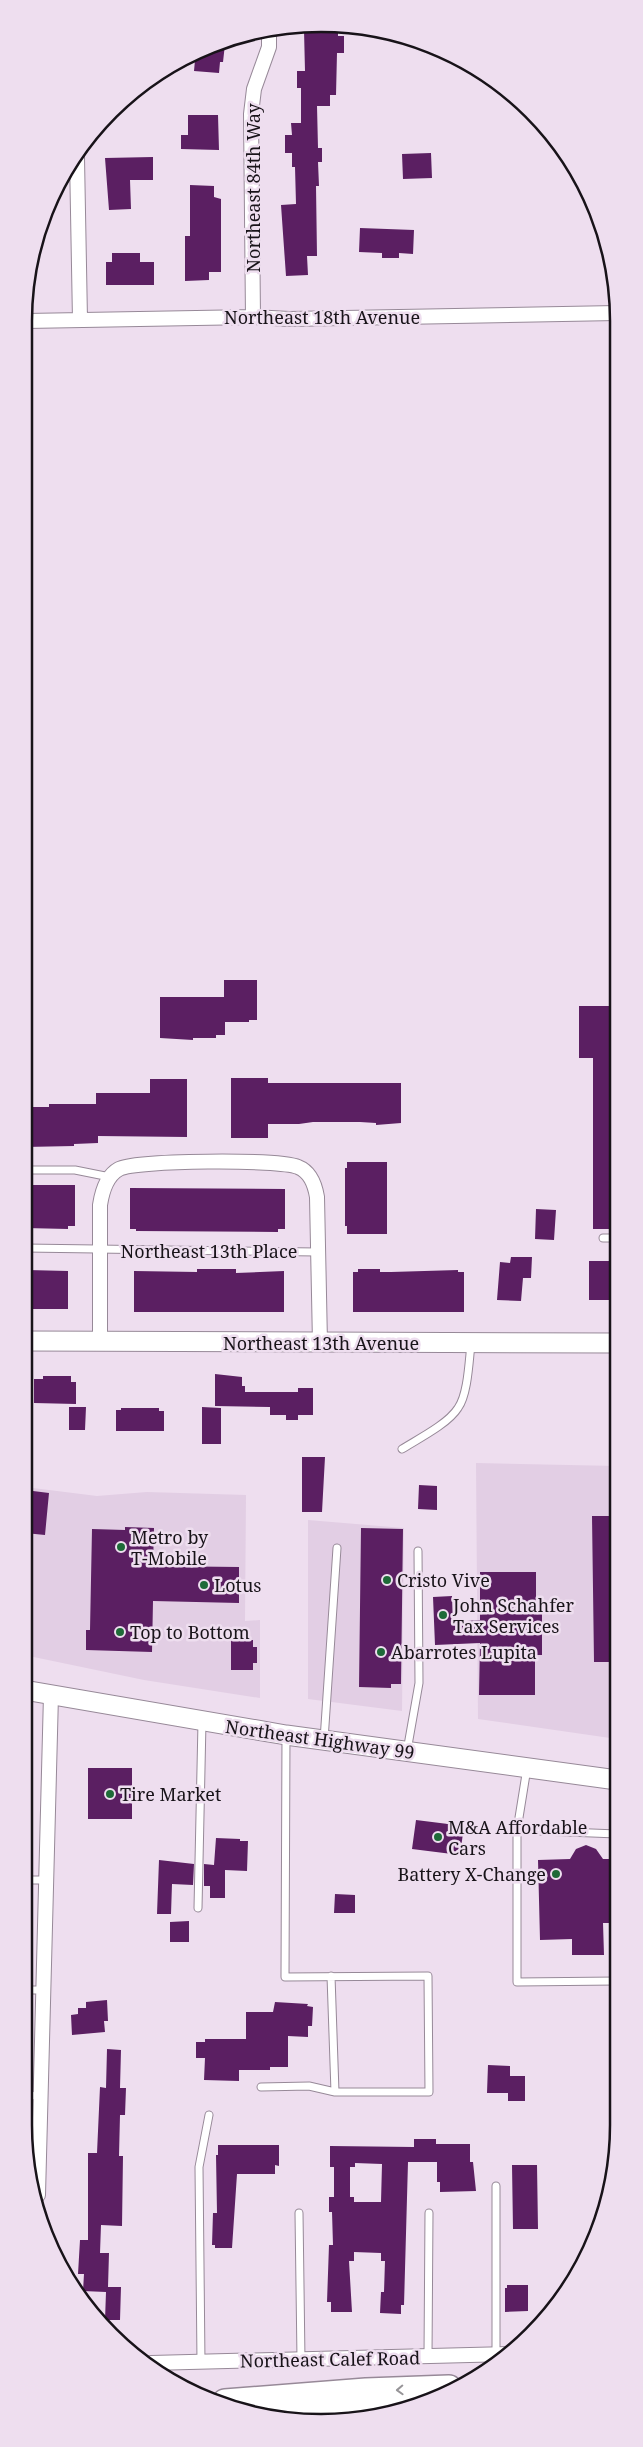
<svg xmlns="http://www.w3.org/2000/svg" width="643" height="2447" viewBox="0 0 643 2447" font-family="'Noto Serif',serif">
<style>
.built{fill:#e2cee4}
.building{fill:#5b1f62;fill-rule:evenodd}
.lines{fill:none;stroke-linecap:round;stroke-linejoin:round}
.lane-casing{stroke:#978998;stroke-width:9}
.street-casing{stroke:#978998;stroke-width:16}
.secondary-casing{stroke:#978998;stroke-width:21}
.highway-casing{stroke:#978998;stroke-width:28}
.lane{stroke:#fff;stroke-width:7}
.street{stroke:#fff;stroke-width:14}
.secondary{stroke:#fff;stroke-width:19}
.highway{stroke:#fff;stroke-width:25}
.oneway{stroke:#979598}
.poi-dot{fill:#1e6a38;stroke:#eedeef;stroke-width:2}
.labels{text-anchor:middle;dominant-baseline:central;stroke-width:5;stroke-linejoin:round;paint-order:stroke}
.street-label{font-size:18px;fill:#181319;stroke:#eedeef}
.poi-label{font-size:18px;fill:#181319;stroke:#eedeef;text-anchor:start}
.rim{fill:none;stroke:#181319;stroke-width:2.5}
</style>
<rect width="100%" height="100%" fill="#eedeef"/>
<path class="built" d="M476 1463 617 1466V1739L478 1719Z
M25 1487 97 1496 147 1492 246 1495 245 1621 260 1620V1698L144 1680 24 1655Z
M308 1520 404 1528 402 1711 308 1699Z
M24 1761 29 1765 28 1842H24Z"/>
<path class="building" d="M338 28V36H344V53H337L336 95H330V106H317L318 148H322V162H318L319 186H316L317 256H307L308 275 286 276 281 205 296 204 295 167H292V153H285V135H292L291 123H301V88H297V71H305L304 30Z
M225 44 223 62H220L219 73 194 71 195 60H192Z
M188 115H218L219 150 181 149V135H188Z
M431 153 432 178 403 179 402 154Z
M153 157V180H130L131 209 109 210 105 158Z
M190 185 214 186V197L221 199V272H209V280L185 281V236H190Z
M360 228 414 230 413 254 399 253V258H382V253L359 252Z
M112 253H140V262H154V285H106V262H112Z
M224 980H257V1020H249V1022H225V1035H216V1038H193V1040L160 1038V997H224Z
M579 1006H616L617 1229H593V1058H579Z
M231 1078H268V1083H401V1123L376 1125V1123L360 1122H313L299 1124H268V1138H231Z
M150 1079H187V1137L98 1136V1143L74 1144V1146L25 1147V1107H49V1104H96V1093H150Z
M347 1162H387V1234H347V1226H345V1168H347Z
M25 1185H75V1226H68V1229L25 1228Z
M130 1188 285 1189V1229H278V1232L136 1231V1229H130Z
M536 1209 556 1210 554 1240 535 1239Z
M511 1257H532L531 1278H523L521 1301 497 1300 500 1262 510 1263Z
M589 1261H617V1300H589Z
M197 1269H236V1273L284 1271V1312H134V1271L197 1272Z
M358 1269H380V1272H391L458 1270V1272H464V1312H353V1272H358Z
M27 1270 68 1271V1309H25V1273H27Z
M215 1374 242 1377V1386H245V1392H298V1388H313V1415H298V1420H286V1415H270V1407L215 1406Z
M43 1376H71V1382H76V1404L34 1403V1379H43Z
M69 1407H86L85 1430H69Z
M202 1407 221 1408V1444H202Z
M121 1408H159V1411H164V1431H116V1410H121Z
M302 1457H325L322 1512H302Z
M419 1485 437 1486V1510L418 1509Z
M25 1490 49 1493 45 1535 25 1533Z
M592 1516H617V1662H594Z
M125 1527 154 1528 153 1566 239 1567V1603L153 1601 152 1652 86 1650V1630H90L92 1529 125 1530Z
M361 1528 403 1529 401 1684H391V1688L359 1687Z
M480 1572H536V1612H542V1655H535V1695H479L480 1643 435 1645 433 1597 452 1596 453 1622 480 1620Z
M231 1640H253V1647H257V1663H253V1670H231Z
M88 1768H132V1819H88Z
M416 1820 464 1826 460 1855 412 1849Z
M216 1838 240 1839V1841H248L247 1871 225 1870V1898H210V1886H204V1864L214 1865Z
M586 1845 596 1849 603 1859H617V1923H603L604 1955H572V1939L540 1940 538 1860 570 1859 576 1849Z
M159 1860 194 1864 193 1885 172 1884 171 1914H157Z
M335 1894 355 1895V1913H334Z
M189 1921V1942H170V1922Z
M107 2000 108 2021H104L105 2032 72 2035 71 2015 78 2014V2008H86V2002Z
M275 2002 308 2004 307 2006 313 2007 312 2026H308V2037L288 2036V2067H270V2070H239V2081L204 2080 205 2058H196V2042H205V2039H246V2012H273Z
M107 2049 121 2050 120 2088H126L125 2115H120L119 2156H123L122 2226 101 2225 100 2253H109L108 2287H121L120 2320H105L106 2292 83 2291 84 2274H78L80 2240H88V2153H97L100 2087 106 2088Z
M488 2065 510 2066V2076H525V2101H508V2093H487Z
M414 2139H436V2144H470V2162H473L476 2191 440 2192V2182H437V2162H408L404 2305H401V2314L380 2313 381 2292H384L385 2261H381V2253L354 2252V2261H349L352 2312H331V2302H327L329 2245H333L332 2212H329V2197H334V2167H330V2146L414 2147ZM355 2163 382 2164 381 2202H354V2197H350V2167H355Z
M218 2145H279V2166L275 2165V2174H237L232 2248H215V2245H212L213 2213H217L216 2155H218Z
M512 2165H537L538 2229H513Z
M507 2285H528V2311L505 2312V2288H507Z"/>
<g class="lines">
<g class="lane-casing">
<path id="lane" d="M25 1170H75L110 1177
M603 1238H617
M25 1248 318 1252
M402 1449C418 1439 448 1424 458 1408 468 1394 469 1361 471 1344
M324 1740 337 1548
M407 1751 419 1683 418 1551
M527 1768 517 1830V1982L617 1981
M517 1830 617 1834
M24 1880H46
M198 1908 202 1722
M331 1976 335 2092
M24 1990H43
M261 2087 309 2086 335 2092H429L428 1976 285 1977 286 1735
M24 2095 40 2096
M24 2128H39
M299 2213 301 2359
M496 2355V2186
M428 2356 429 2213
M201 2362 199 2167 209 2115"/>
</g>
<g class="street-casing">
<path id="street" d="M77 158 80 320
M253 317 251 114 254 89 269 47V32
M26 321 253 317 289 319 617 313
M100 1341V1205C102 1192 106 1176 119 1169 135 1160 280 1159 298 1167 311 1172 315 1185 317 1197L320 1343
M38 2195 51 1695
M151 2363 509 2354"/>
</g>
<g class="secondary-casing">
<path id="secondary" d="M25 1341 617 1343
M24 1690 286 1735 617 1780"/>
</g>
<g class="highway-casing">
<path id="highway" d="M225 2402 366 2391 449 2388
M274 2413H399"/>
</g>
<use href="#lane" class="lane"/>
<use href="#street" class="street"/>
<use href="#secondary" class="secondary"/>
<use href="#highway" class="highway"/>
</g>
<defs><path id="oneway-chevron" d="M-2-3.5L2.5 0L-2 3.5" fill="none" stroke-width="1.6" stroke-linecap="round" stroke-linejoin="round" transform="scale(1.25)"/></defs>
<use class="oneway" href="#oneway-chevron" transform="translate(400 2390) rotate(178)"/>
<g class="poi-dot">
<circle cx="121" cy="1547" r="5"/>
<circle cx="387" cy="1580" r="5"/>
<circle cx="204" cy="1585" r="5"/>
<circle cx="443" cy="1615" r="5"/>
<circle cx="120" cy="1632" r="5"/>
<circle cx="381" cy="1652" r="5"/>
<circle cx="110" cy="1794" r="5"/>
<circle cx="438" cy="1837" r="5"/>
<circle cx="556" cy="1874" r="5"/>
</g>
<g class="labels">
<g class="street-label">
<text transform="translate(253 188) rotate(-90)">Northeast 84th Way</text>
<text x="322" y="317">Northeast 18th Avenue</text>
<text x="209" y="1251">Northeast 13th Place</text>
<text x="321" y="1343">Northeast 13th Avenue</text>
<text transform="translate(320 1739) rotate(8)">Northeast Highway 99</text>
<text transform="translate(330 2359) rotate(-1)">Northeast Calef Road</text>
</g>
<g class="poi-label">
<text x="131" y="1537">Metro by<tspan x="131" dy="21">T-Mobile</tspan></text>
<text x="397" y="1580">Cristo Vive</text>
<text x="214" y="1585">Lotus</text>
<text x="453" y="1605">John Schahfer<tspan x="453" dy="21">Tax Services</tspan></text>
<text x="130" y="1632">Top to Bottom</text>
<text x="391" y="1652">Abarrotes Lupita</text>
<text x="120" y="1794">Tire Market</text>
<text x="448" y="1827">M&amp;A Affordable<tspan x="448" dy="21">Cars</tspan></text>
<text x="546" y="1874" text-anchor="end">Battery X-Change</text>
</g>
</g>
<path d="M0 0H643V2447H0ZM321 32H321A289 289 0 0 1 610 321V2125A289 289 0 0 1 321 2414H321A289 289 0 0 1 32 2125V321A289 289 0 0 1 321 32Z" fill="#eedeef" fill-rule="evenodd"/>
<path class="rim" d="M321 32H321A289 289 0 0 1 610 321V2125A289 289 0 0 1 321 2414H321A289 289 0 0 1 32 2125V321A289 289 0 0 1 321 32Z"/>
</svg>
